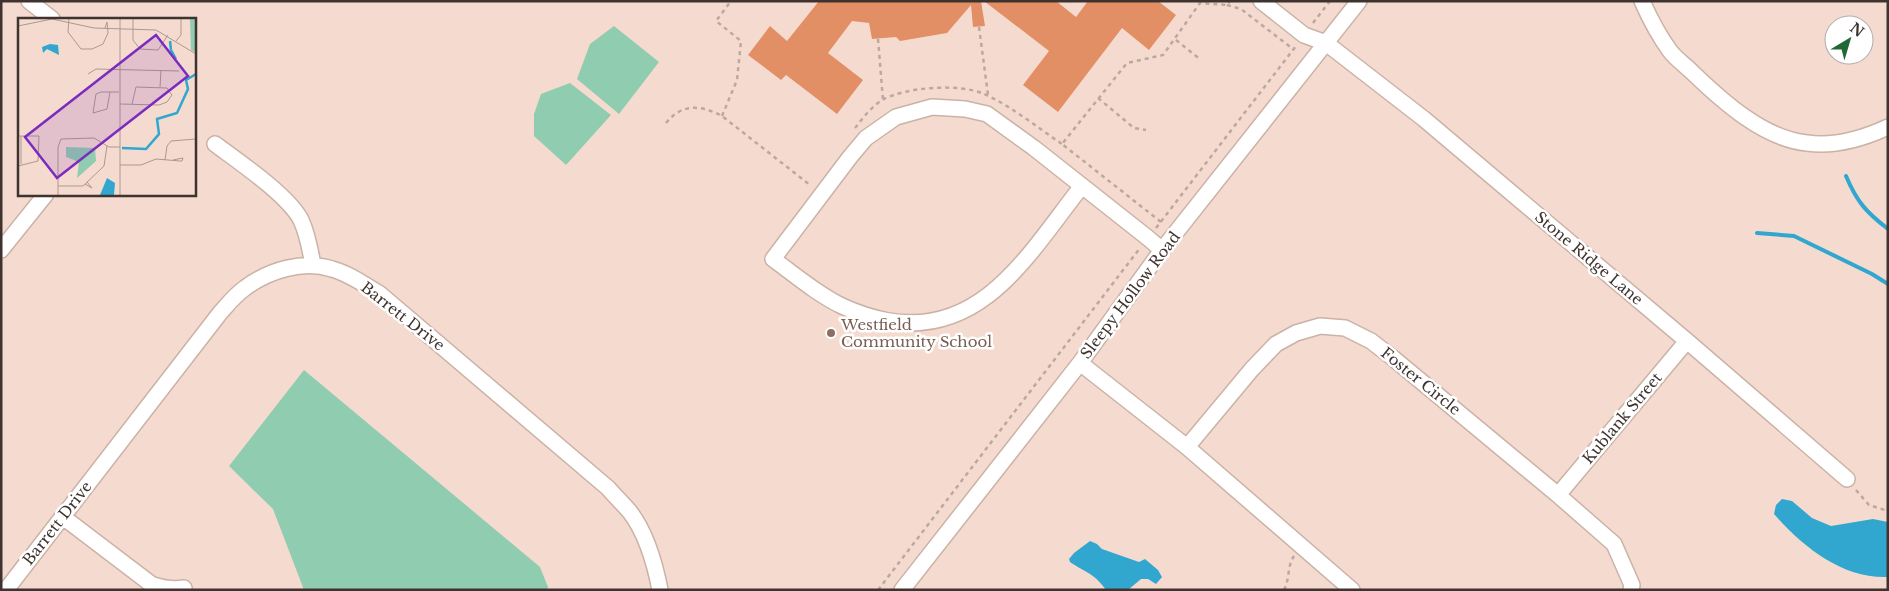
<svg xmlns="http://www.w3.org/2000/svg" width="1889" height="591" viewBox="0 0 1889 591" font-family="'Libre Baskerville',serif">
<style>
.green{fill:#90ccb0}
.water{fill:#31a7d0}
.lines{fill:none;stroke-linecap:round;stroke-linejoin:round}
.stream{stroke:#31a7d0;stroke-width:4}
.building{fill:#e38f65}
.minor-casing{stroke:#cbb2a6;stroke-width:18}
.path{stroke:#bda89e;stroke-width:2.5;stroke-dasharray:4 4;stroke-linecap:butt}
.minor{stroke:#fff;stroke-width:15}
.education-dot{fill:#8d6e63;stroke:#fff;stroke-width:2}
.labels{text-anchor:middle;dominant-baseline:central;stroke-width:5;stroke-linejoin:round;paint-order:stroke}
.street-label{font-size:15px;fill:#3e332f;stroke:#fff}
.education-label{font-size:15px;fill:#785e54;stroke:#fff;text-anchor:start}
.inset-river{fill:none;stroke:#31a7d0;stroke-width:2.5}
.inset-road{fill:none;stroke:#ac988f;stroke-width:1}
.view{fill:#7b2cbf;fill-opacity:0.15;stroke:#7b2cbf;stroke-width:2.5}
.inset-edge{fill:none;stroke:#3e332f;stroke-width:2.5}
</style>
<rect width="100%" height="100%" fill="#f5dbcf"/>
<path class="green" d="M614 26 659 62 619 114 577 79 590 44Z
M570 83 611 115 566 165 534 136V114L541 94Z
M304 370 540 567 548 587 547 590H304L273 509 229 466Z"/>
<path class="water" d="M1782 499 1792 501 1812 518 1831 526 1873 519 1888 522V577C1843 579 1803 547 1774 514L1776 505Z
M1090 541 1097 544 1102 549 1139 562 1145 559 1158 570 1162 577 1156 584 1148 579H1141L1128 590H1106C1093 572 1086 573 1070 562L1069 559 1074 553Z"/>
<g class="lines">
<path class="stream" d="M1846 176C1857 202 1866 212 1888 229
M1757 233 1794 236 1872 274 1888 284"/>
</g>
<path class="building" d="M819 1H981L985 26 973 27 971 5 947 33 900 41 896 37 872 39 869 23 852 21 828 53 863 80 837 114 786 75 781 80 748 55 770 26 787 41Z
M984 1H1056L1076 17 1088 1H1158L1176 15 1149 50 1122 28 1058 112 1023 85 1049 51Z"/>
<g class="lines">
<g class="minor-casing">
<path id="minor" d="M29 1 52 19
M1261 1 1304 35 1326 43 1424 119 1687 341 1847 479
M1642 1C1650 19 1659 36 1670 51 1676 59 1685 65 1692 72 1722 101 1764 139 1807 143 1835 147 1862 139 1888 127
M215 144C239 162 288 195 301 220 308 235 310 250 313 265
M1082 186C1031 250 984 337 889 321 872 318 857 313 842 306 817 294 795 275 773 259L850 157 866 138 896 117 932 107 965 109 987 114 1034 148 1148 238 1162 250
M1 250 46 194
M1080 363 1187 447 1352 590
M1187 447 1252 369 1276 344 1296 333 1320 326 1345 328 1371 341 1393 358 1558 495 1614 544 1632 585 1631 590
M1558 495 1687 341
M63 517 151 584C163 588 172 590 184 588
M6 590 220 313C228 304 235 295 245 288 269 270 303 260 332 269 350 274 365 285 380 294L608 488C615 496 623 504 630 512 646 533 655 564 660 590
M902 590 1080 363 1162 250 1359 1"/>
</g>
<path class="path" d="M1227 5 1241 9 1293 49
M1313 23 1330 1
M979 27 988 95
M878 39 883 100
M1176 40 1201 60
M1098 98 1134 128 1146 130
M722 116 737 80 741 41 716 21 731 1
M666 123C682 103 701 105 722 116L810 185
M855 128C863 118 871 107 882 100 905 87 960 83 984 94 1010 105 1038 128 1062 144
M1161 222 1062 144 1127 63 1163 55 1200 3 1227 5 1230 1
M1156 228 1296 46
M1856 490 1869 505 1888 511
M878 590 1140 248
M1284 590C1290 579 1287 566 1294 556"/>
<use href="#minor" class="minor"/>
</g>
<circle class="education-dot" cx="831" cy="333" r="5"/>
<g class="labels">
<g class="street-label">
<text transform="translate(1589 258) rotate(40)">Stone Ridge Lane</text>
<text transform="translate(1130 295) rotate(-53)">Sleepy Hollow Road</text>
<text transform="translate(403 316) rotate(38)">Barrett Drive</text>
<text transform="translate(1421 381) rotate(39)">Foster Circle</text>
<text transform="translate(1622 418) rotate(-50)">Kublank Street</text>
<text transform="translate(57 523) rotate(-52)">Barrett Drive</text>
</g>
<g class="education-label">
<text x="841" y="324">Westfield<tspan x="841" dy="17">Community School</tspan></text>
</g>
</g>
<g transform="translate(18 18)">
<rect width="178" height="178" fill="#f5dbcf"/>
<path d="M172 0H177V34L173 32ZM48 129 77 130 78 143 59 160 61 144 48 139Z" fill="#90ccb0"/>
<path d="M32 26 40 27 41 37 29 31 25 35 24 29ZM89 160 97 165 96 177H82Z" fill="#31a7d0"/>
<path class="inset-river" d="M152 23 153 32 158 41M104 130 128 131 141 116 139 101 159 95 170 71 168 62 178 56"/>
<path class="inset-road" d="M51 0 50 14 63 31H74L85 26 90 15 89 4 87 10M102 0V177M115 0V22L122 31 140 32 150 17M0 8 34 1 76 10 138 12 178 36M158 23 163 17V0M70 56 78 51 161 53M142 69 143 52M92 74 89 91 75 95 78 76 83 74H101M102 86 141 87 149 84 154 77 149 70 118 69 114 86M0 118H21L20 143 0 148M147 142 149 128 153 123 178 121M3 146V118M102 147H123L138 141 162 143H164L165 140 155 142M67 166 74 170 69 164M40 168H65L86 148 89 128M40 177V129L43 121 76 120 91 129H102"/>
<path class="view" d="M138 17 170 58 39 160 7 119Z"/>
<rect width="178" height="178" class="inset-edge"/>
</g>
<rect width="1889" height="591" fill="none" stroke="#3e332f" stroke-width="5"/>
<g transform="translate(1849 40) rotate(38)"><circle r="24" fill="#ffffff" stroke="#b2adac"/>
<path d="M0-4L9 19L0 12L-9 19Z" fill="#226834"/>
<text y="-8" font-size="14" font-weight="bold" text-anchor="middle" fill="#3e332f">N</text>
</g>
</svg>
